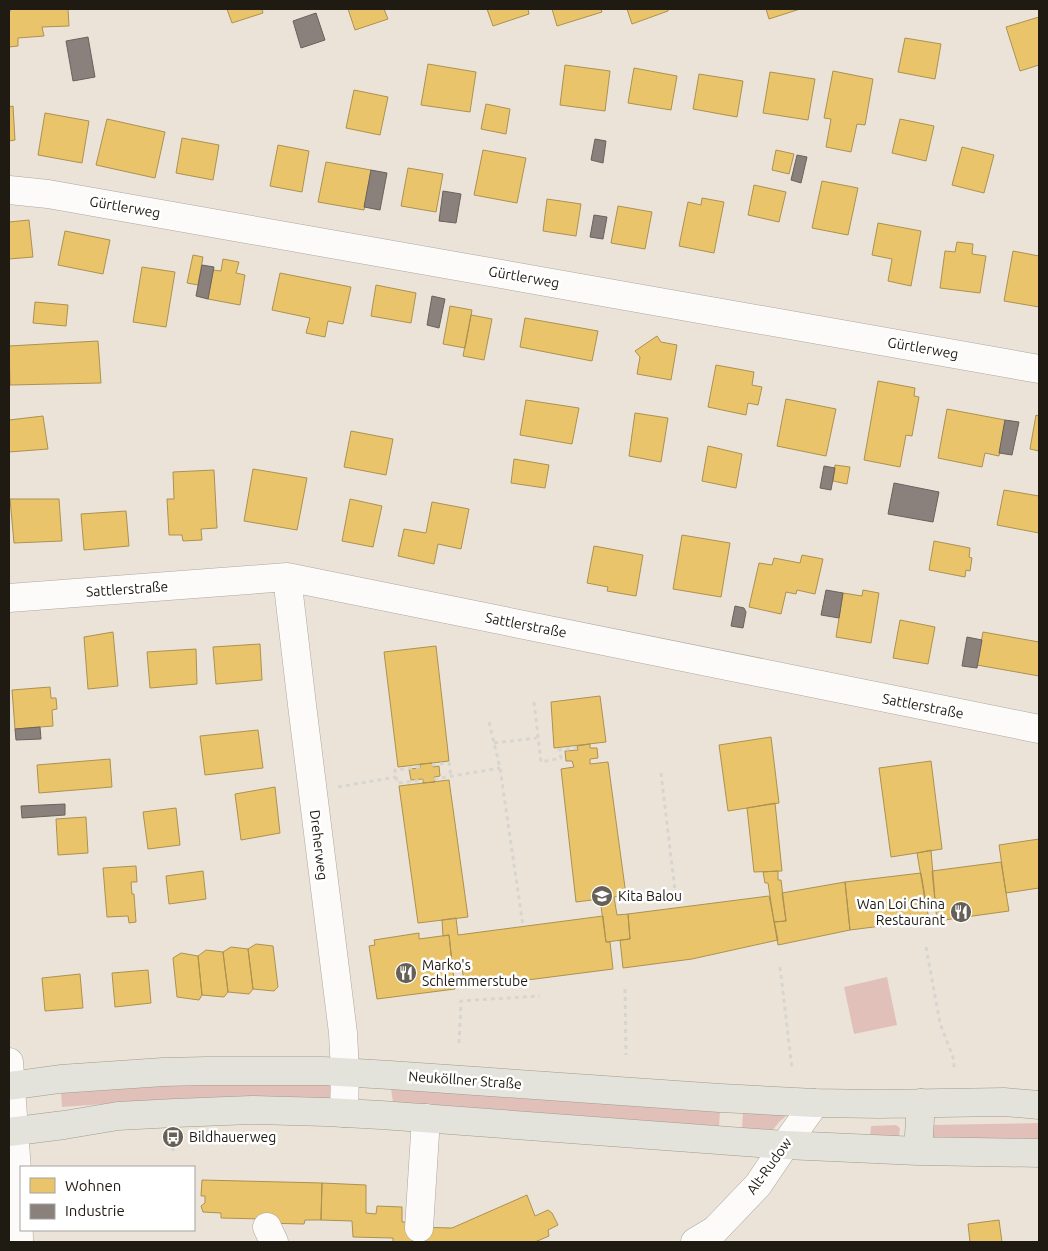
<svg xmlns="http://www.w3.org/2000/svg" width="1048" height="1251" viewBox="0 0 1048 1251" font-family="Ubuntu,sans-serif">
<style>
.green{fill:#e2c0ba}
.homes{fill:#e9c46a;stroke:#ac9150}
.industry{fill:#8a817c;stroke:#6a625c}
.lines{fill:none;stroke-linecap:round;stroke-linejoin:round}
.minor-casing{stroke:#aca69d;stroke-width:29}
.major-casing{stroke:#9f9c8c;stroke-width:29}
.path{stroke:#d7d5d1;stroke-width:3;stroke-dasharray:4 4;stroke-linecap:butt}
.minor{stroke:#fcfbf9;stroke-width:28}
.major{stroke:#e3e2db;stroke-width:28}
.labels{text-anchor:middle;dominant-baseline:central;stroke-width:5;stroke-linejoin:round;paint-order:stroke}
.street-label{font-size:14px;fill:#1f1a12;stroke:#fff}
.poi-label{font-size:14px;fill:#1f1a12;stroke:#fff;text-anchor:start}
</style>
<rect width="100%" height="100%" fill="#ebe3d7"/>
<path class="green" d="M887 977 897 1025 854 1034 844 987Z
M202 1084 327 1085 331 1086V1098L327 1099 146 1101 62 1107 61 1093 104 1088Z
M391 1088 720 1111 719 1126 393 1103Z
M743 1111 786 1115 785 1117 779 1122 772 1131 742 1130Z
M1039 1123V1142L927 1140 928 1125Z
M896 1125 900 1128 899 1136 897 1138 870 1137 871 1126Z"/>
<path class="homes" d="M10 9H68L69 26 42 27 44 36 18 38V46L9 47V12H10Z
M227 9H262L263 13 232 23Z
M348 9H384L388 19 355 30Z
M487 9H528L529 14 493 26Z
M552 9H601L602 12 557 26Z
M627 9H668V11L632 24Z
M766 9H800L769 19Z
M1039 17V65L1020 71 1006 27Z
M905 38 941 44 935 79 898 72Z
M428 64 476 72 470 112 421 105Z
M565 65 610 71 605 111 560 105Z
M634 68 677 76 671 110 628 103Z
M833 71 873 79 865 125 857 124 851 152 826 147 831 119 824 118Z
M770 72 815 79 808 120 763 113Z
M699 74 743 81 737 117 693 109Z
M354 90 388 97 380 135 346 128Z
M486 104 510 109 506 134 481 129Z
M13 106 15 140 9 141V107Z
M45 113 89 121 82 163 38 155Z
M107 119 165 132 155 178 96 165Z
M900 119 934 126 926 161 892 153Z
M182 138 219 145 213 180 176 173Z
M278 145 309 151 302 192 270 186Z
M962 147 994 155 984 193 952 185Z
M483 150 526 158 517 203 474 195Z
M776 150 794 154 789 174 772 170Z
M326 162 371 170 364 210 318 202Z
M408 168 443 174 436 212 401 206Z
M822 181 858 188 848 235 812 228Z
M754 185 786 192 779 222 748 215Z
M702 198 724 202 714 253 679 246 688 202 701 205Z
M547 199 581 204 576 236 543 231Z
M618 206 652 212 645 249 611 243Z
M29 220 33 257 9 259V222Z
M878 223 921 231 911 286 888 281 892 259 872 255Z
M65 231 110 240 103 274 58 265Z
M957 242 973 244 972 254 986 256 980 293 940 288 945 251 955 252Z
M1013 251 1039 256V307L1004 301Z
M193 255 203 257 198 285 187 283Z
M223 259 239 262 236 273 245 275 240 305 208 299 213 270 221 271Z
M142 267 175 272 166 327 133 322Z
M280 273 351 287 343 324 328 321 325 337 306 333 310 318 272 310Z
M376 285 416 293 411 323 371 316Z
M35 302 68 305 66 326 33 323Z
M450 306 472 310 465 348 443 344Z
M471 315 492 319 484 360 463 356Z
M525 318 598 331 592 361 520 347Z
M657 336 661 342 677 345 671 380 637 374 640 357 635 351Z
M98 341 101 383 10 385 9 346Z
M716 365 754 372 752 385 762 387 758 405 748 403 746 415 708 407Z
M878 381 915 388 914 396 919 397 912 436 906 435 900 467 864 460Z
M786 399 836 409 826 456 777 446Z
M526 400 579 408 572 444 520 435Z
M947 409 1005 420 999 456 985 453 982 467 938 458Z
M635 413 668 418 661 462 629 456Z
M1036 415 1039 416V451L1030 449Z
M43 416 48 449 9 452V420Z
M351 431 393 439 386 475 344 467Z
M708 446 742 454 736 488 702 481Z
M514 459 549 465 545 488 511 483Z
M835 465 850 467 847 484 833 481Z
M253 469 307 478 297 530 244 521Z
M214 470 217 528 201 529 202 540 183 541 182 535H169L167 499H174L173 472Z
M1004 490 1039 496V533L997 525Z
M10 499H59L62 541 14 543Z
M350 499 382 506 373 547 342 541Z
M432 502 469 509 461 549 438 544 434 564 398 556 404 529 426 533Z
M126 511 129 546 84 550 81 514Z
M682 535 730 543 721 597 673 589Z
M934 541 970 548 969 557 972 558 970 571 966 570 965 577 929 570Z
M594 546 643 555 636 596 607 591 608 587 587 583Z
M802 555 823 559 815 594 797 590 796 594 786 592 781 614 749 607 759 563 772 565 774 558 800 563Z
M863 590 879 593 871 643 836 637 843 593 862 596Z
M900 620 935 627 928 664 893 658Z
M113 632 118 686 88 689 84 637Z
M983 632 1039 642V676L977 665Z
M260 644 262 680 216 684 213 647Z
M436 646 449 761 398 767 384 652Z
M196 649 197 684 150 688 147 652Z
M50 687 51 698H56L57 709 52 710 53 726 15 729 12 690Z
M600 696 606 742 554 748 551 702Z
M258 730 263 768 205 775 200 736Z
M771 737 779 803 728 811 719 745Z
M590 744V748H597L598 758 590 759V764L608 762 626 895 614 897 617 915 628 914 630 939 606 942 600 899 576 902 561 769 574 767 572 761H566L565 751 578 750 577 746Z
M110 759 112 787 39 793 37 765Z
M931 761 942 849 891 857 879 768Z
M432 763 433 767 439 766 440 776 434 777 435 782 423 783V779L411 780 409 769 420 768V764Z
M449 780 468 917 418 923 399 786Z
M275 787 280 833 241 840 235 794Z
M775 803 782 871 754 872 747 808Z
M176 808 180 845 148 849 143 812Z
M86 817 88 853 58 855 56 819Z
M1039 839V888L1006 893 999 845Z
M931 850 935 899 925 900 917 853Z
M1001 862 1009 911 937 921 932 871Z
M136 866 137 882H131L132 894H134L136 922 129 923 128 916 107 917 103 868Z
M203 871 206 899 169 904 166 876Z
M778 871V880H781L786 921 774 922 768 883H765L763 872Z
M921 873 929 920 850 930 845 882Z
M845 882 850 930 778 945 774 922 786 921 782 893Z
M769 896 778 940 692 959 623 968 620 940 630 939 628 914Z
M603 916 606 942H610L613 969 465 988 461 961 452 962 449 935 443 936 442 920 456 918 458 935Z
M419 933V939L449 935 455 989 377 999 369 946 375 945 374 940Z
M256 944 273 946 278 987 274 991 253 989 248 949Z
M231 947 248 949 253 989 249 994 228 992 223 952Z
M206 950 223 952 228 992 224 997 202 995 198 956Z
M181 953 198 956 202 995 199 1000 177 997 173 958Z
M148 970 151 1003 115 1007 112 973Z
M80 974 83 1008 45 1011 42 978Z
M202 1180 322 1183 321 1220H305L304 1224 262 1223V1219L221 1218V1213L203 1212 201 1206 205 1203V1196H201Z
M322 1183 366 1185V1213L376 1214 377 1206 402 1207V1222H411L412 1227 452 1228 527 1195 535 1216 548 1210 552 1213 558 1225 548 1230 549 1236 535 1242H393V1238L353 1237 352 1221 321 1220Z
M999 1220 1002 1242H970L968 1224Z"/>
<path class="industry" d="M316 13 325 40 301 48 293 21Z
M88 37 95 77 73 81 66 41Z
M595 139 606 141 603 163 591 160Z
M797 155 807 157 801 183 791 180Z
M371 170 387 173 380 210 364 207Z
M443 191 461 194 456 223 439 221Z
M594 215 607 217 603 239 590 237Z
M202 265 214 267 208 299 196 296Z
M432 296 445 299 439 328 427 325Z
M1005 420 1019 422 1012 455 999 453Z
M824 466 835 468 831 490 820 488Z
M894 483 939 492 933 522 888 514Z
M826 590 843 593 839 618 821 615Z
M735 606 744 608 746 612 743 628 731 626Z
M967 637 982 640 977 668 962 666Z
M40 727 41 739 16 740 15 729Z
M65 804V815L22 818 21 806Z"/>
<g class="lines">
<g class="minor-casing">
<path id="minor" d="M9 190 48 194 1039 369
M287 577 302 705 343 1033 345 1072 344 1113
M9 598 287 577 1039 729
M9 1062 18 1184 19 1242
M267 1227 274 1242
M419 1228 426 1118
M695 1242 715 1230 758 1185 785 1145 815 1103"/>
</g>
<g class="major-casing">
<path id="major" d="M9 1086 60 1079 163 1072 206 1071H323L390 1075 720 1098 815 1103 879 1104 1004 1102 1039 1105
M9 1132 64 1125 118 1116 175 1113 252 1110 326 1112 381 1115 785 1145 918 1151 1039 1153
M918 1151 921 1103"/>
</g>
<path class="path" d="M534 702 541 762 561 758 559 750 577 748
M489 722 500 768 523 926
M494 743 537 738
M432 765 449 763 451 776
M420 767 395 770 397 783 423 780
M661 773 675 891
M434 779 500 768
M338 787 396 777
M926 947 940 1023 954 1060V1071
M780 967 792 1068
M625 989 626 1055
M459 1043 461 1001 540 996
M173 1139V1154"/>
<use href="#minor" class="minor"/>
<use href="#major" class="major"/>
</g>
<defs>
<g id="school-disc" transform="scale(1.125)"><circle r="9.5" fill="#666057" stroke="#fff"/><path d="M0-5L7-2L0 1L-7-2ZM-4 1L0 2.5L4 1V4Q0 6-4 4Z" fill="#fff"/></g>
<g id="restaurant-disc" transform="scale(1.125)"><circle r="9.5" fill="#666057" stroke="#fff"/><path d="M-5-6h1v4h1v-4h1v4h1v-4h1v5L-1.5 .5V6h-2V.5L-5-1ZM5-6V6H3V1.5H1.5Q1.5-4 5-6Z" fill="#fff"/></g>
<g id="bus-disc" transform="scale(1.125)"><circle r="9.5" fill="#666057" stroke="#fff"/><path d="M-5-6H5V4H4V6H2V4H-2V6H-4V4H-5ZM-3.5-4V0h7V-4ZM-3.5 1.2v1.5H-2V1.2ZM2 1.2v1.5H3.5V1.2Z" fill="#fff"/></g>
</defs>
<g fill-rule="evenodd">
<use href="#school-disc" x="602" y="896"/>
<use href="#restaurant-disc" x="961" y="912"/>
<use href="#restaurant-disc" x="406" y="973"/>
<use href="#bus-disc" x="173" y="1137"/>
</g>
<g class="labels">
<g class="street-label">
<text transform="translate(125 207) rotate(10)">Gürtlerweg</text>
<text transform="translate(524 277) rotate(10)">Gürtlerweg</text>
<text transform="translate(923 348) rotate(10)">Gürtlerweg</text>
<text transform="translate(127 589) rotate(-4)">Sattlerstraße</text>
<text transform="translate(526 625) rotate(11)">Sattlerstraße</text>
<text transform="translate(923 706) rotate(11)">Sattlerstraße</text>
<text transform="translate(319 845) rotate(83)">Dreherweg</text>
<text transform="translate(465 1080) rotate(4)">Neuköllner Straße</text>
<text transform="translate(769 1166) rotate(-54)">Alt-Rudow</text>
</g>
<g class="poi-label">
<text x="618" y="896">Kita Balou</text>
<text x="945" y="904" text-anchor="end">Wan Loi China<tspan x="945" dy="16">Restaurant</tspan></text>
<text x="422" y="965">Marko's<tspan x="422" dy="16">Schlemmerstube</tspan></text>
<text x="189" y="1137">Bildhauerweg</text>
</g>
</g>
<rect width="1048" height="1251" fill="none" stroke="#1f1a12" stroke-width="20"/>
<rect x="20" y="1166" width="175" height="65" fill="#ffffff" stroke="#a5a3a0"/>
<rect x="30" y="1178" width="25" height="15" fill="#e9c46a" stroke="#a5a3a0"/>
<text x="65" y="1191" font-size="15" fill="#1f1a12">Wohnen</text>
<rect x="30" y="1204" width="25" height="15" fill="#8a817c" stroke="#a5a3a0"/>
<text x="65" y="1216" font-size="15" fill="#1f1a12">Industrie</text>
</svg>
